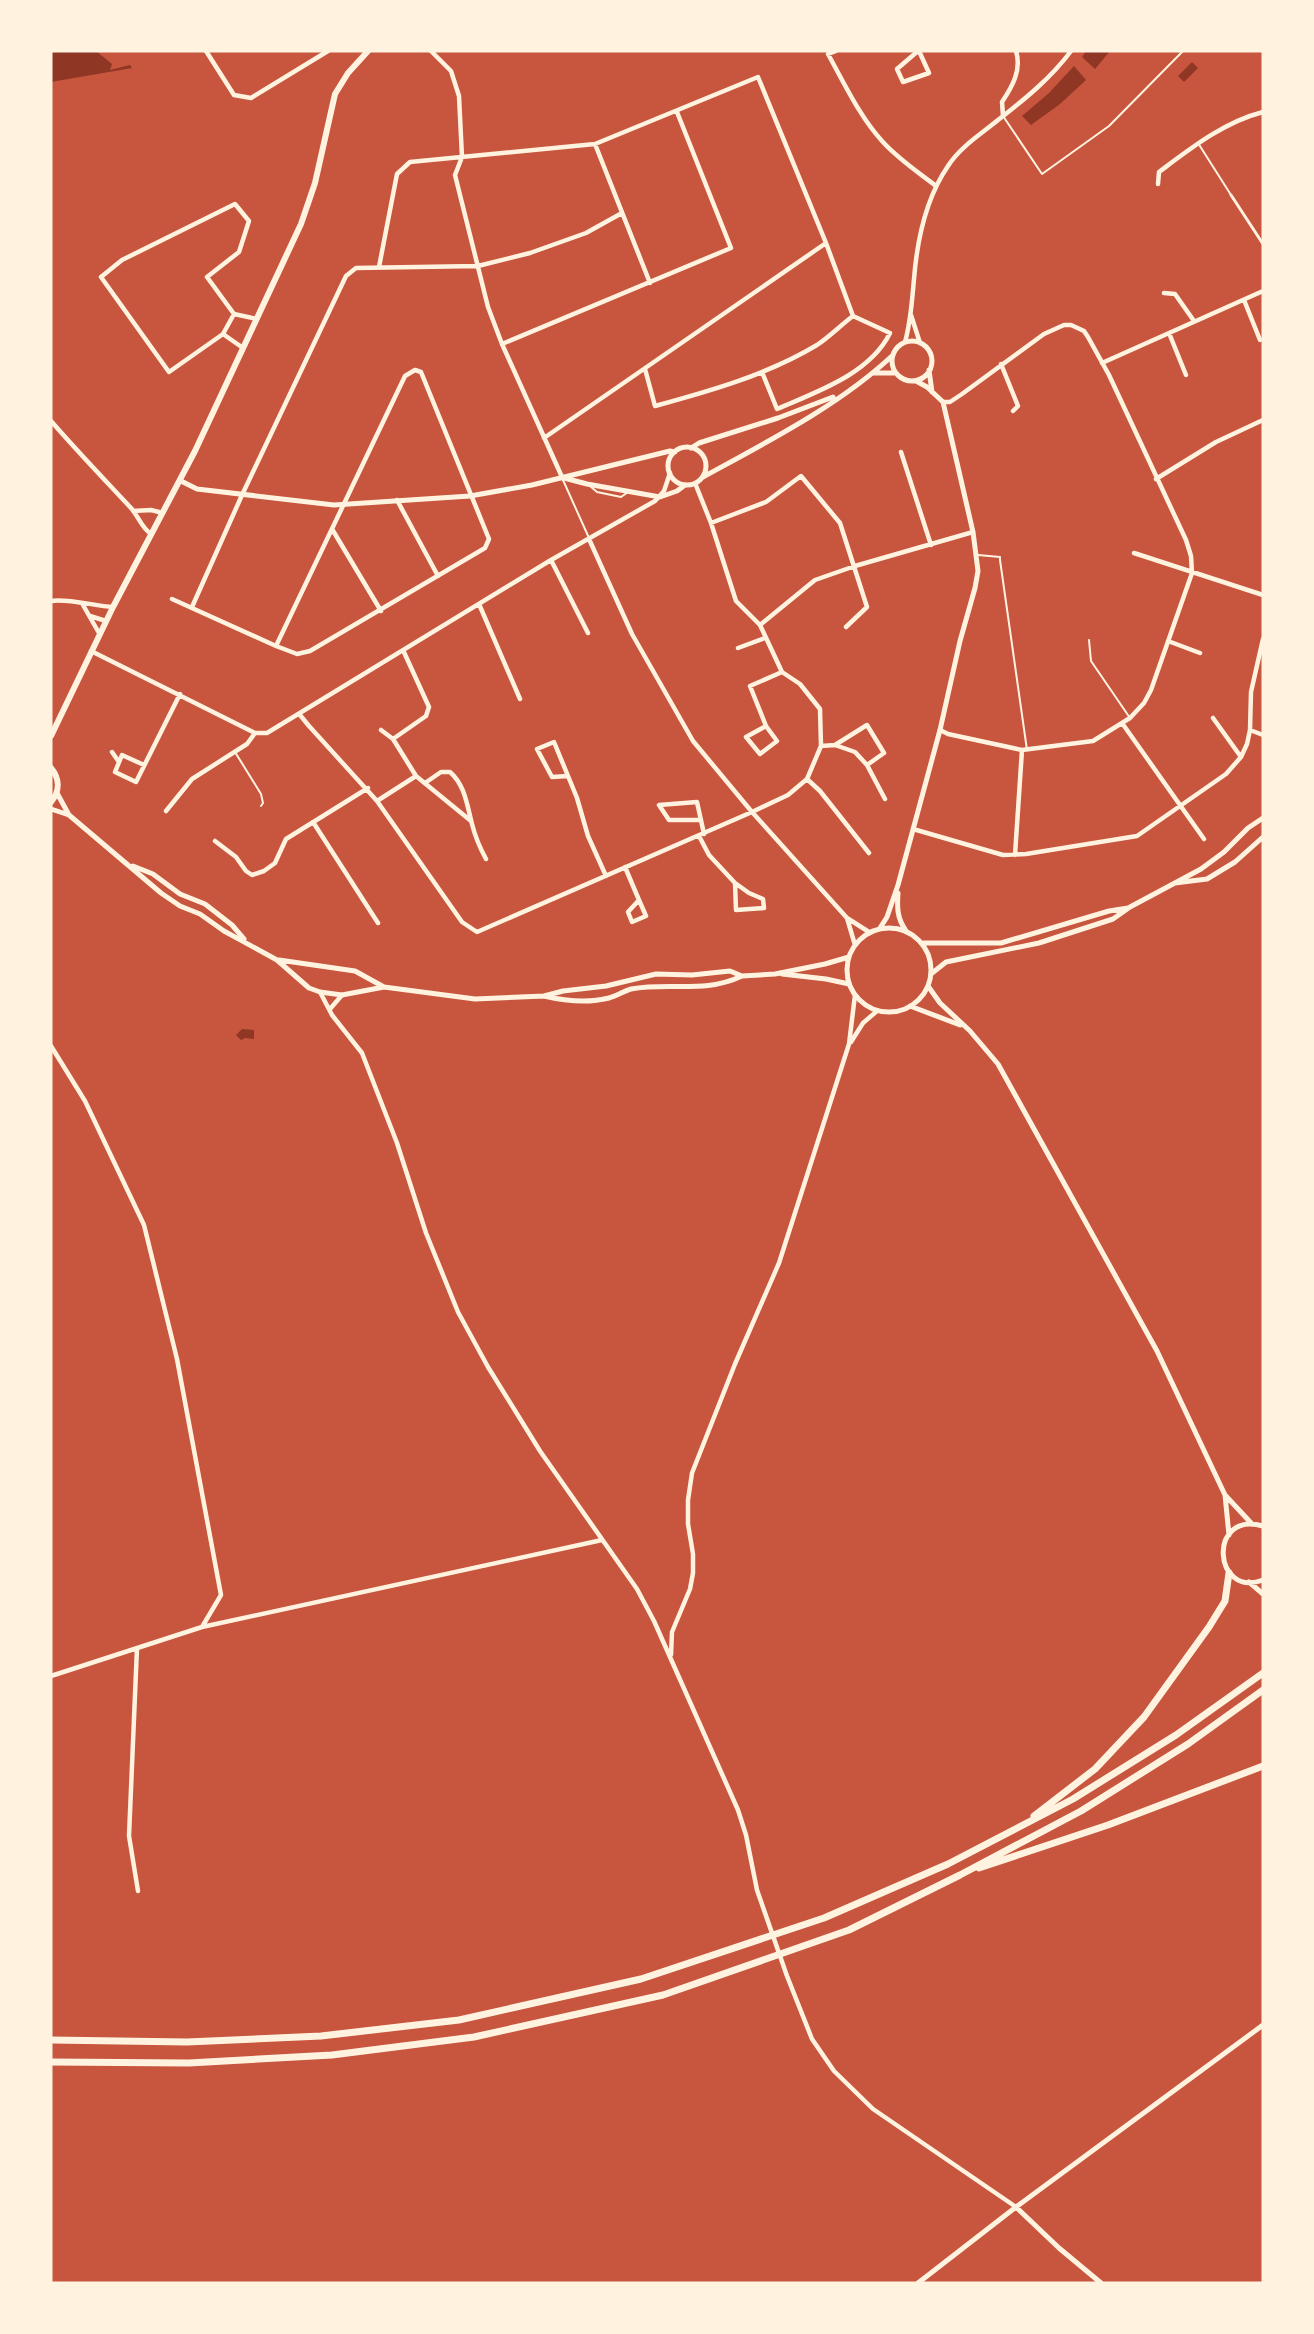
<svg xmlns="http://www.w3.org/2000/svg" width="1314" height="2334" viewBox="0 0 1314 2334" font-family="'Noto Sans',sans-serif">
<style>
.water{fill:#8f3625}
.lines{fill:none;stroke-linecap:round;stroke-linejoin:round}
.service{stroke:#fff3e0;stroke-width:2}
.pedestrian{stroke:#fff3e0;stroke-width:3}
.minor{stroke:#fff3e0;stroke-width:4.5}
.tertiary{stroke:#fff3e0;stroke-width:5}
.secondary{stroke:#fff3e0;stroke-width:6}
.trunk{stroke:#fff3e0;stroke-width:7}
</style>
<rect width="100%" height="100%" fill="#c8553d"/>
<path class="water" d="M63 51H96L112 64 110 70 130 65 132 68 51 82V53Z
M1086 51H1110L1095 69 1082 57Z
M1192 62 1198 68 1184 82 1178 76Z
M1074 66 1086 80 1060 104 1031 125 1022 116 1049 93Z
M242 1029 254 1030V1039L245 1038 241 1040 236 1035Z"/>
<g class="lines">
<path class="service" d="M1003 116 1042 174 1109 126 1183 51
M1198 143 1231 195
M563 480 589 538
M590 486 597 492 621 497 628 492
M978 555 1000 557V560L1027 750
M1089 640 1091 661 1130 718
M235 752 261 794 263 803 261 806"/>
<path class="pedestrian" d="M1231 195 1263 244"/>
<path class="minor" d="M206 51 234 95 251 98 328 51
M431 51 451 71 459 96 462 157 455 175 488 307 502 344 562 477
M836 51 828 54C844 83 860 117 882 141 898 159 918 172 936 186
M918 51 897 69 903 82 929 73 919 51
M1003 116 1002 102C1012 87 1022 70 1016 51
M595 144 650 283
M1158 184 1159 172C1191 148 1224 122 1263 112
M379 267 397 174 410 162 595 144 758 77 826 243 853 316
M1164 293 1175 294 1194 321
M1244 300 1260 340
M911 315 920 343
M1169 333 1186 375
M223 334 169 372 101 277 122 260 235 204 249 221 239 252 207 277 234 314
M905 342C911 321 912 300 914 279 917 241 926 198 948 166 960 147 981 134 998 120 1025 99 1051 78 1071 51
M502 344 731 248 677 112
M243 348 223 334 234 314 257 319
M1102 363 1263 291
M1001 364 1018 406 1013 411
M645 369 655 406C710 391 767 375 817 345 829 337 841 325 853 316
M762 372 777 409C816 392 870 374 890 333L853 316
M51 421C77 451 104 479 131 508 139 517 141 527 151 534
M544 438 826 243
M901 452 931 545
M1156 479 1216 442 1263 420
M397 500 438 576
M133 511 151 510 163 513
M711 523 766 502 801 476 840 523 867 607 846 627
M332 529 381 611
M589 539 632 634 693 741 752 812 847 918 869 932
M1134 553 1263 595
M551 560 588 633
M172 599 276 646 297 654 310 651 485 548 489 539 421 372 415 370 405 376 276 646
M51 601C66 598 95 606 113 607
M479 604 520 699
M83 605 99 633
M192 607 242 495 346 276 356 268 478 266 530 253 586 233 622 213
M90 616 106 621
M760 625 815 580 855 566 973 532
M1168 641 1200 653
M738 648 765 638
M91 651 255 733H267L551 560 655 501 664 491 670 473
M300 715 309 726 377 801 462 922 477 932 752 812 788 795 807 779 821 746 820 709 800 684 782 672 760 625 736 601 711 523 695 483
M1213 718 1241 757
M1122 723 1204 839
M766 726 746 737 760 754 777 741 766 726 750 686 782 672
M381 730 393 739 416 776
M940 730 948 734 1022 750 1093 741 1130 718 1144 703 1151 690 1192 573 1191 556 1186 540 1109 375 1088 337 1084 331 1071 325H1064L1044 334 962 394 950 402H943
M1250 730 1263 735
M393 739 426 716 429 707 403 650
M835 745 855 752 867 765 885 799
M821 746 835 745 867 725 884 753 867 765
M112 752 119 762
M144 765 122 755 115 772 136 782 180 694
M568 776 554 742 537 749 552 777 568 776 577 798 588 836 606 876
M807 779 820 791 869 853
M425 783 441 772H450C465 785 467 805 472 824 475 836 480 848 486 859
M377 801 416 776 471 821
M166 811 192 779 247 744 255 733
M700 820H669L659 805 697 802 704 834
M313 822 378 923
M913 829 1003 855 1026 854 1137 836 1226 774 1241 757 1247 744 1250 730 1251 692 1263 639
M699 836 709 855 735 883 736 910 764 908 763 899 749 893 735 883
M215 841 236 857 246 871 252 875 264 871 275 863 286 839 368 788
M1015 855 1022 750
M625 867 639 900 628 912 632 922 646 916 639 900
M847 918 855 945
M320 992 332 1015 362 1053 397 1143 426 1233 458 1312 488 1367 540 1451 637 1589 654 1621 738 1810 746 1835 757 1890 787 1976 812 2039 834 2071 873 2109 1016 2207
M330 1009 342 995
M851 1042 863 1023 877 1011
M51 1046 85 1101 144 1225 177 1359 221 1595 202 1627
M137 1648 129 1836 138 1891
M671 1655 672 1632 690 1589 693 1573V1554L688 1524V1500L692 1473 735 1364 779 1263 849 1044 855 995
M51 1676 202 1627 602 1540"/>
<path class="tertiary" d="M892 361a20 20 0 1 1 40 0a20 20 0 1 1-40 0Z
M929 370 932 392
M873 373H895
M668 466a19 19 0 1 1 38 0a19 19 0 1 1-38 0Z
M691 448 699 443 778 418 833 397
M703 477C767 442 840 405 893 355
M564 478 587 484 660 497 677 491 685 485
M181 481 197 489 334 505 470 496 532 485 670 451 675 452
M57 793 69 815 161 893 180 906 200 914 224 931 277 960 309 988 320 992 342 995 384 987 475 999 544 996 563 991 606 986 656 974 692 975 730 971 742 976 775 974 825 964 849 957
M51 809 69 815
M133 866 153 874 180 894 205 904 232 925 244 939
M1175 883 1207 879 1235 862 1263 837
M898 893C897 908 897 918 906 931
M847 970a42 42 0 1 1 84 0a42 42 0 1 1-84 0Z
M880 928 887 917 898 885 940 730 960 641 975 588 978 571 973 532 943 402 927 387 916 381
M922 943H1001L1109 911 1128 908
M279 960 355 971 384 987
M782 974 826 979 849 984
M931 974 946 962 1039 943 1113 919 1130 907 1201 869 1224 852 1248 828 1263 818
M928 986 940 1003 970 1031 998 1064 1157 1351 1225 1495 1252 1524
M544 996C565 1001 589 1003 609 998 617 996 624 991 631 989 671 982 704 994 742 976
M910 1006 960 1025
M1225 1495 1229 1535
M1263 1526C1207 1510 1213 1599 1263 1580
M1249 1582 1263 1594
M1016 2207 1059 2248 1101 2283
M918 2283 1016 2207 1263 2025"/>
<path class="secondary" d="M51 736 113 607 195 451 301 224 315 183 335 94 348 73 368 51
M51 768C60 779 60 791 51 802"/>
<path class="trunk" d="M1034 1816 1095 1769 1144 1717 1209 1627 1225 1601 1229 1573
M979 1868 1108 1825 1263 1766
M51 2040 187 2042 321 2036 459 2020 641 1979 824 1918 948 1864 1073 1799 1176 1735 1263 1673
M51 2062 189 2063 332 2055 474 2037 663 1995 849 1930 960 1875 1081 1811 1188 1744 1263 1690"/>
</g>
<rect width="1314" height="2334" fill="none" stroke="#fff3e0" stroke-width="105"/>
</svg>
